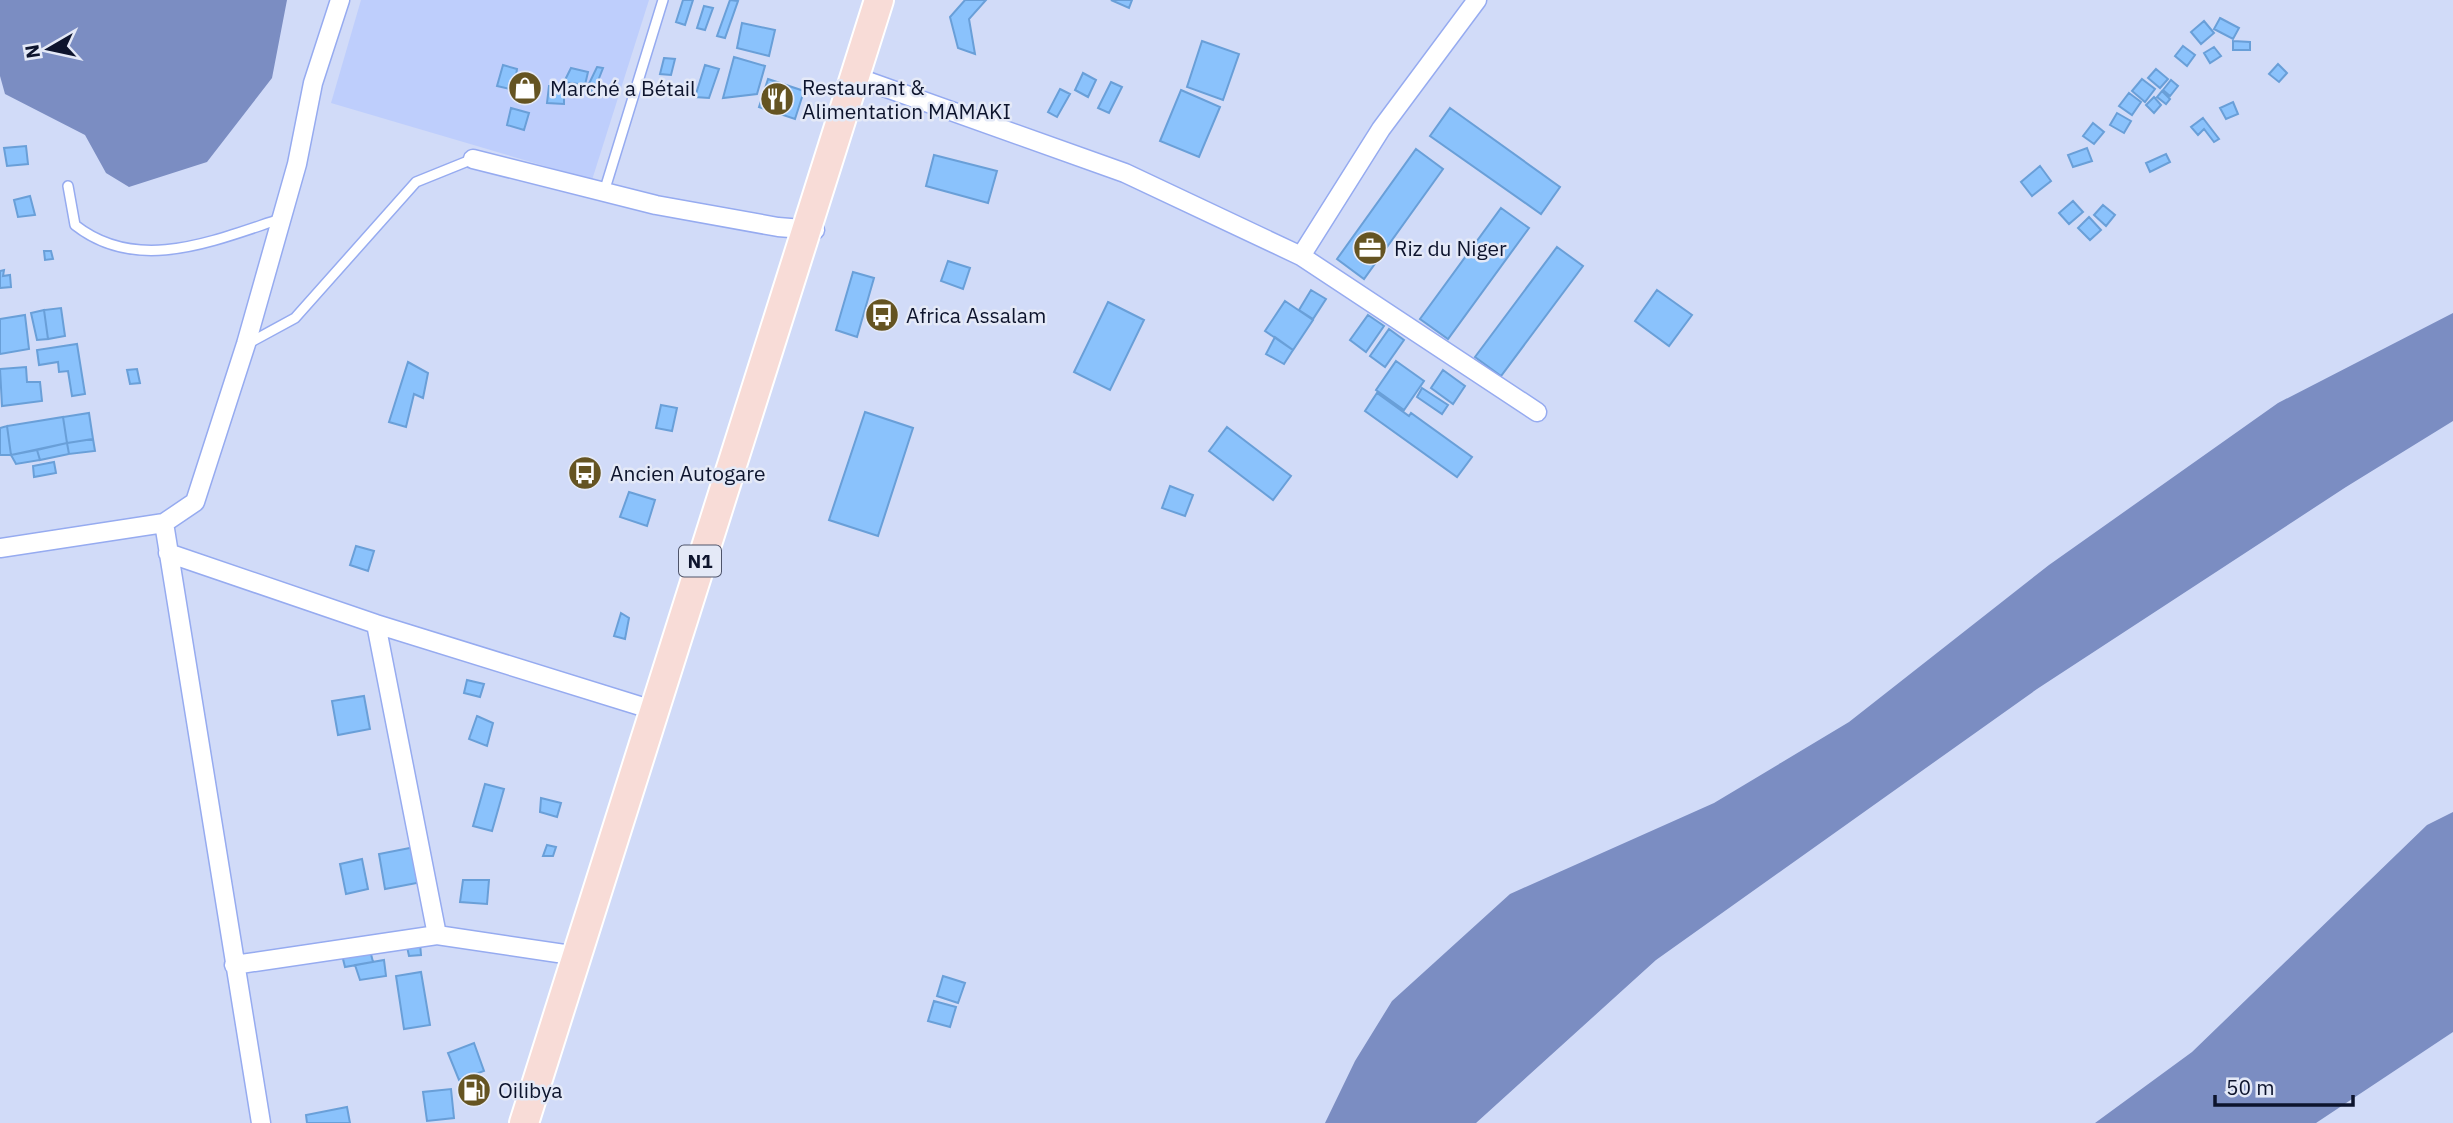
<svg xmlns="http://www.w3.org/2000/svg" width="2453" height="1123" viewBox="0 0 2453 1123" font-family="'IBM Plex Sans',sans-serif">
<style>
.built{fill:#becefc}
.water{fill:#7b8dc2}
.building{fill:#8ac2fc;stroke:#699fd8;stroke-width:2}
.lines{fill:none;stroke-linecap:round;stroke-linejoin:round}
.service-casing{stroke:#96abf0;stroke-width:12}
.minor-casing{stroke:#96abf0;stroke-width:21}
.primary-casing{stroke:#fff;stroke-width:32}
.service{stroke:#fff;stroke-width:9}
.minor{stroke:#fff;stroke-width:18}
.primary{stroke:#f8dcd7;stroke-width:28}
.labels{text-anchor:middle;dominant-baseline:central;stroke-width:5;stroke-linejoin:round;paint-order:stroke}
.shield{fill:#e4e9f7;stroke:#4e546a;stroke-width:2}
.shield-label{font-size:19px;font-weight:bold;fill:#0d142d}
.poi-label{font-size:21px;fill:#0d142d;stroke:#e4e9f7;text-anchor:start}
</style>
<rect width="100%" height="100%" fill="#d1dbf8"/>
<path class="built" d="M361 0H649L592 180 331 103Z"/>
<path class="water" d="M0 0H287L272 78 207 162 129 187 106 173 85 135 5 94 0 76Z
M2453 313V421L2346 487 2037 689 1656 960 1476 1123H1325L1355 1061 1392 1001 1510 894 1714 803 1849 722 2049 565 2278 403Z
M2453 812V1032L2316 1123H2095L2192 1052 2427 825Z"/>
<path class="building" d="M683 0H693L685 25 676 22Z
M730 0 738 1 725 38 717 36Z
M965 0H986L969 19 975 54 958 48 950 17Z
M1111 0H1132L1129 8Z
M704 6 713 8 705 30 697 28Z
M2220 18 2239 28 2233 39 2214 29Z
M2204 21 2214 33 2201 44 2191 32Z
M742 23 775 30 769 56 737 48Z
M1202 41 1239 54 1223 100 1187 87Z
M2233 41 2250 42V50H2233Z
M2183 46 2195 55 2187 66 2175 56Z
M2214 47 2221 56 2210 63 2204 53Z
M734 57 765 66 757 94 723 98Z
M664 58 675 59 671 75 660 74Z
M2278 64 2287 73 2279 82 2269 74Z
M503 65 517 69 514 90 497 86Z
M705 65 719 69 709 98 695 97Z
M597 67 603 68 594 91 586 90Z
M571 68 588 72 585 85 564 82Z
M2156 69 2168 79 2160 88 2148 78Z
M1083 73 1096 80 1088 97 1075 90Z
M768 79 804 91 795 119 759 107Z
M2142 79 2155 89 2145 102 2132 91Z
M2171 80 2178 86 2170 96 2163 90Z
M1111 82 1122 87 1109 113 1098 108Z
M549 86H564V104L547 103Z
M1060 89 1070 94 1057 117 1048 112Z
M1181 90 1220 107 1199 157 1160 141Z
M2162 91 2170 99 2166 104 2157 97Z
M2129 93 2141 102 2132 115 2119 106Z
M2154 97 2161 105 2154 113 2146 105Z
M2233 102 2238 114 2226 119 2220 108Z
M511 108 529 113 524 130 507 125Z
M1450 108 1560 187 1541 214 1430 136Z
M2117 113 2131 121 2124 133 2110 125Z
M2203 118 2219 139 2214 142 2204 129 2198 135 2191 127Z
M2093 123 2104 132 2094 144 2083 136Z
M26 146 28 164 7 166 4 148Z
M2087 148 2092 161 2073 167 2068 155Z
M1416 149 1443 169 1364 279 1337 259Z
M2166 154 2170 162 2150 172 2146 163Z
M934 155 997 171 988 203 926 186Z
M2040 166 2051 181 2032 196 2021 182Z
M30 196 35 215 18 217 14 200Z
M2073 201 2083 212 2069 224 2059 213Z
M2103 205 2115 215 2106 226 2094 215Z
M1501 208 1529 228 1448 339 1420 319Z
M2089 217 2101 230 2090 240 2078 228Z
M1557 247 1583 266 1501 376 1475 357Z
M44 251H51L53 259 45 260Z
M948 261 970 268 963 289 941 281Z
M4 270 3 276 10 275 11 287 0 288V271Z
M853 272 874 278 857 337 836 330Z
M1311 290 1326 299 1313 319 1299 310Z
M1657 290 1692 315 1669 346 1635 321Z
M1285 301 1313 320 1293 350 1265 331Z
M1108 302 1144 320 1110 390 1074 372Z
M61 308 65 336 48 339 44 310Z
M44 310 48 339 37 340 31 313Z
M25 315 29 349 0 354V319Z
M1368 315 1384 326 1366 352 1350 340Z
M1389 329 1404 340 1385 367 1370 356Z
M1275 337 1293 350 1284 364 1266 354Z
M77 344 85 394 72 396 68 371 59 372 58 362 39 365 37 350Z
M1396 361 1424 381 1404 410 1376 390Z
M408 362 428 373 423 398 414 394 406 427 389 422Z
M26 367 27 382H40L42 401 2 406 0 369Z
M137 369 140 383 130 384 127 370Z
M1443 370 1465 386 1453 404 1431 388Z
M1422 388 1448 405 1442 414 1417 397Z
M1377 393 1409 416 1411 413 1472 457 1457 477 1365 411Z
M661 405 677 408 672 431 656 428Z
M865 412 913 428 878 536 829 520Z
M89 413 93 439 67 443 63 417Z
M63 417 67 443 11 455 7 426Z
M7 426 11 455H0V428Z
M1227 427 1291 476 1273 500 1209 451Z
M93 439 95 451 69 454 67 443Z
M67 443 69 454 40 460 37 450Z
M37 450 40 460 16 464 11 455Z
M54 462 56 473 34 477 33 466Z
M1170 486 1193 495 1185 516 1162 508Z
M629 492 655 500 647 526 620 517Z
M356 546 374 551 368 571 350 565Z
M621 613 629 618 625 639 614 636Z
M467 680 484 684 480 697 464 693Z
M364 696 370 729 338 735 332 701Z
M477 716 493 723 487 746 469 739Z
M485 784 504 789 492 831 473 826Z
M541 798 561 803 557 817 540 812Z
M547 845 556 847 553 856H543Z
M415 847 422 882 385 889 379 854Z
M362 859 368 889 346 894 340 864Z
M463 880H489L487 904 460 902Z
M406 942 420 943 421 955 409 956Z
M370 950 373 962 345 967 342 955Z
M384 960 386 976 360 980 355 965Z
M421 972 430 1025 404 1029 396 976Z
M943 976 965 983 958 1003 937 996Z
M934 1001 956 1007 950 1027 928 1021Z
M474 1043 484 1071 459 1080 448 1053Z
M451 1089 454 1118 427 1121 423 1092Z
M347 1107 350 1123H307L306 1115Z"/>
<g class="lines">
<g class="service-casing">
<path id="service" d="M68 186 75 225C137 274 213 241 280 219
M604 192 663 0
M249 343 295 318 416 182 473 159"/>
</g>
<g class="minor-casing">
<path id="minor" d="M853 76 1125 173 1301 256 1537 412
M473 159 656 205 778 227 815 230
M1301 256 1381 129 1477 0
M164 523 261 1123
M0 548 164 523 195 502 246 344 297 164 313 83 340 0
M168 553 376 624 653 710
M376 624 437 935
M234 965 437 935 578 956"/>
</g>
<g class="primary-casing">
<path id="primary" d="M524 1123 879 0"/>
</g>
<use href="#service" class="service"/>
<use href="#minor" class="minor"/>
<use href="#primary" class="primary"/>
</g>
<defs>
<g id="shop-disc" transform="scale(1.75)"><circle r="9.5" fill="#655422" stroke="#e4e9f7"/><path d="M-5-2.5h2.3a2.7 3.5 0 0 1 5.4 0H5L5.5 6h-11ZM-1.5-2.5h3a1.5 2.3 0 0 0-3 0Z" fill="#fff"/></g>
<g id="restaurant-disc" transform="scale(1.75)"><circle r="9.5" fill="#655422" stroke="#e4e9f7"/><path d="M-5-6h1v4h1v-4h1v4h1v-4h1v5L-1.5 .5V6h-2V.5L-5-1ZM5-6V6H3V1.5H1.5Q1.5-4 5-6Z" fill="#fff"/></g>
<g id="office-disc" transform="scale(1.75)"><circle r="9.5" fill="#655422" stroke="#e4e9f7"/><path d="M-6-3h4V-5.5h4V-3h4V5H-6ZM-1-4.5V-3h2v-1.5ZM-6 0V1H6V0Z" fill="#fff"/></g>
<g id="bus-disc" transform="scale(1.75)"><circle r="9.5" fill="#655422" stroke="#e4e9f7"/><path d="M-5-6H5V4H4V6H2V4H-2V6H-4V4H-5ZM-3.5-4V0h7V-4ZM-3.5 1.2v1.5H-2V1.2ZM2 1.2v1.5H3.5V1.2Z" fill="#fff"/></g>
<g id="fuel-disc" transform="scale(1.75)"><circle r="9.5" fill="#655422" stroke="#e4e9f7"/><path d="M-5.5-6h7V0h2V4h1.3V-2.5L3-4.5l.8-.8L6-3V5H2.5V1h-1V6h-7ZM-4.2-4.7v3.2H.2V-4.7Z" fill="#fff"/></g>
</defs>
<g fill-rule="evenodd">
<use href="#shop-disc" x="525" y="88"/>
<use href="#restaurant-disc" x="777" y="99"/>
<use href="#office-disc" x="1370" y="248"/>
<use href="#bus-disc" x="882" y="315"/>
<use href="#bus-disc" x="585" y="473"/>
<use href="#fuel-disc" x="474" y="1090"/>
</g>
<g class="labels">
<rect class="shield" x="679" y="545.5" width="42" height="31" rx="5"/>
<g class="shield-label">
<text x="700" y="561">N1</text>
</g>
<g class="poi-label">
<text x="802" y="87">Restaurant &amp;<tspan x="802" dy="24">Alimentation MAMAKI</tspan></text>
<text x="550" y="88">Marché a Bétail</text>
<text x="1394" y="248">Riz du Niger</text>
<text x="906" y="315">Africa Assalam</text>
<text x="610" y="473">Ancien Autogare</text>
<text x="498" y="1090">Oilibya</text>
</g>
</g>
<g transform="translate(49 49) rotate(261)" stroke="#e4e9f7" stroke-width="5" paint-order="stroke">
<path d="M0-5L12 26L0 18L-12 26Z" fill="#0d142d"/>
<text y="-10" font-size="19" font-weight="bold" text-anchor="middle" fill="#0d142d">N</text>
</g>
<path d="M2215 1095v10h138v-10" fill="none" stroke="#0d142d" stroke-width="3.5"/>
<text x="2226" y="1095" font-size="21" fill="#0d142d" stroke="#e4e9f7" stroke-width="5" paint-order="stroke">50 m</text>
</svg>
